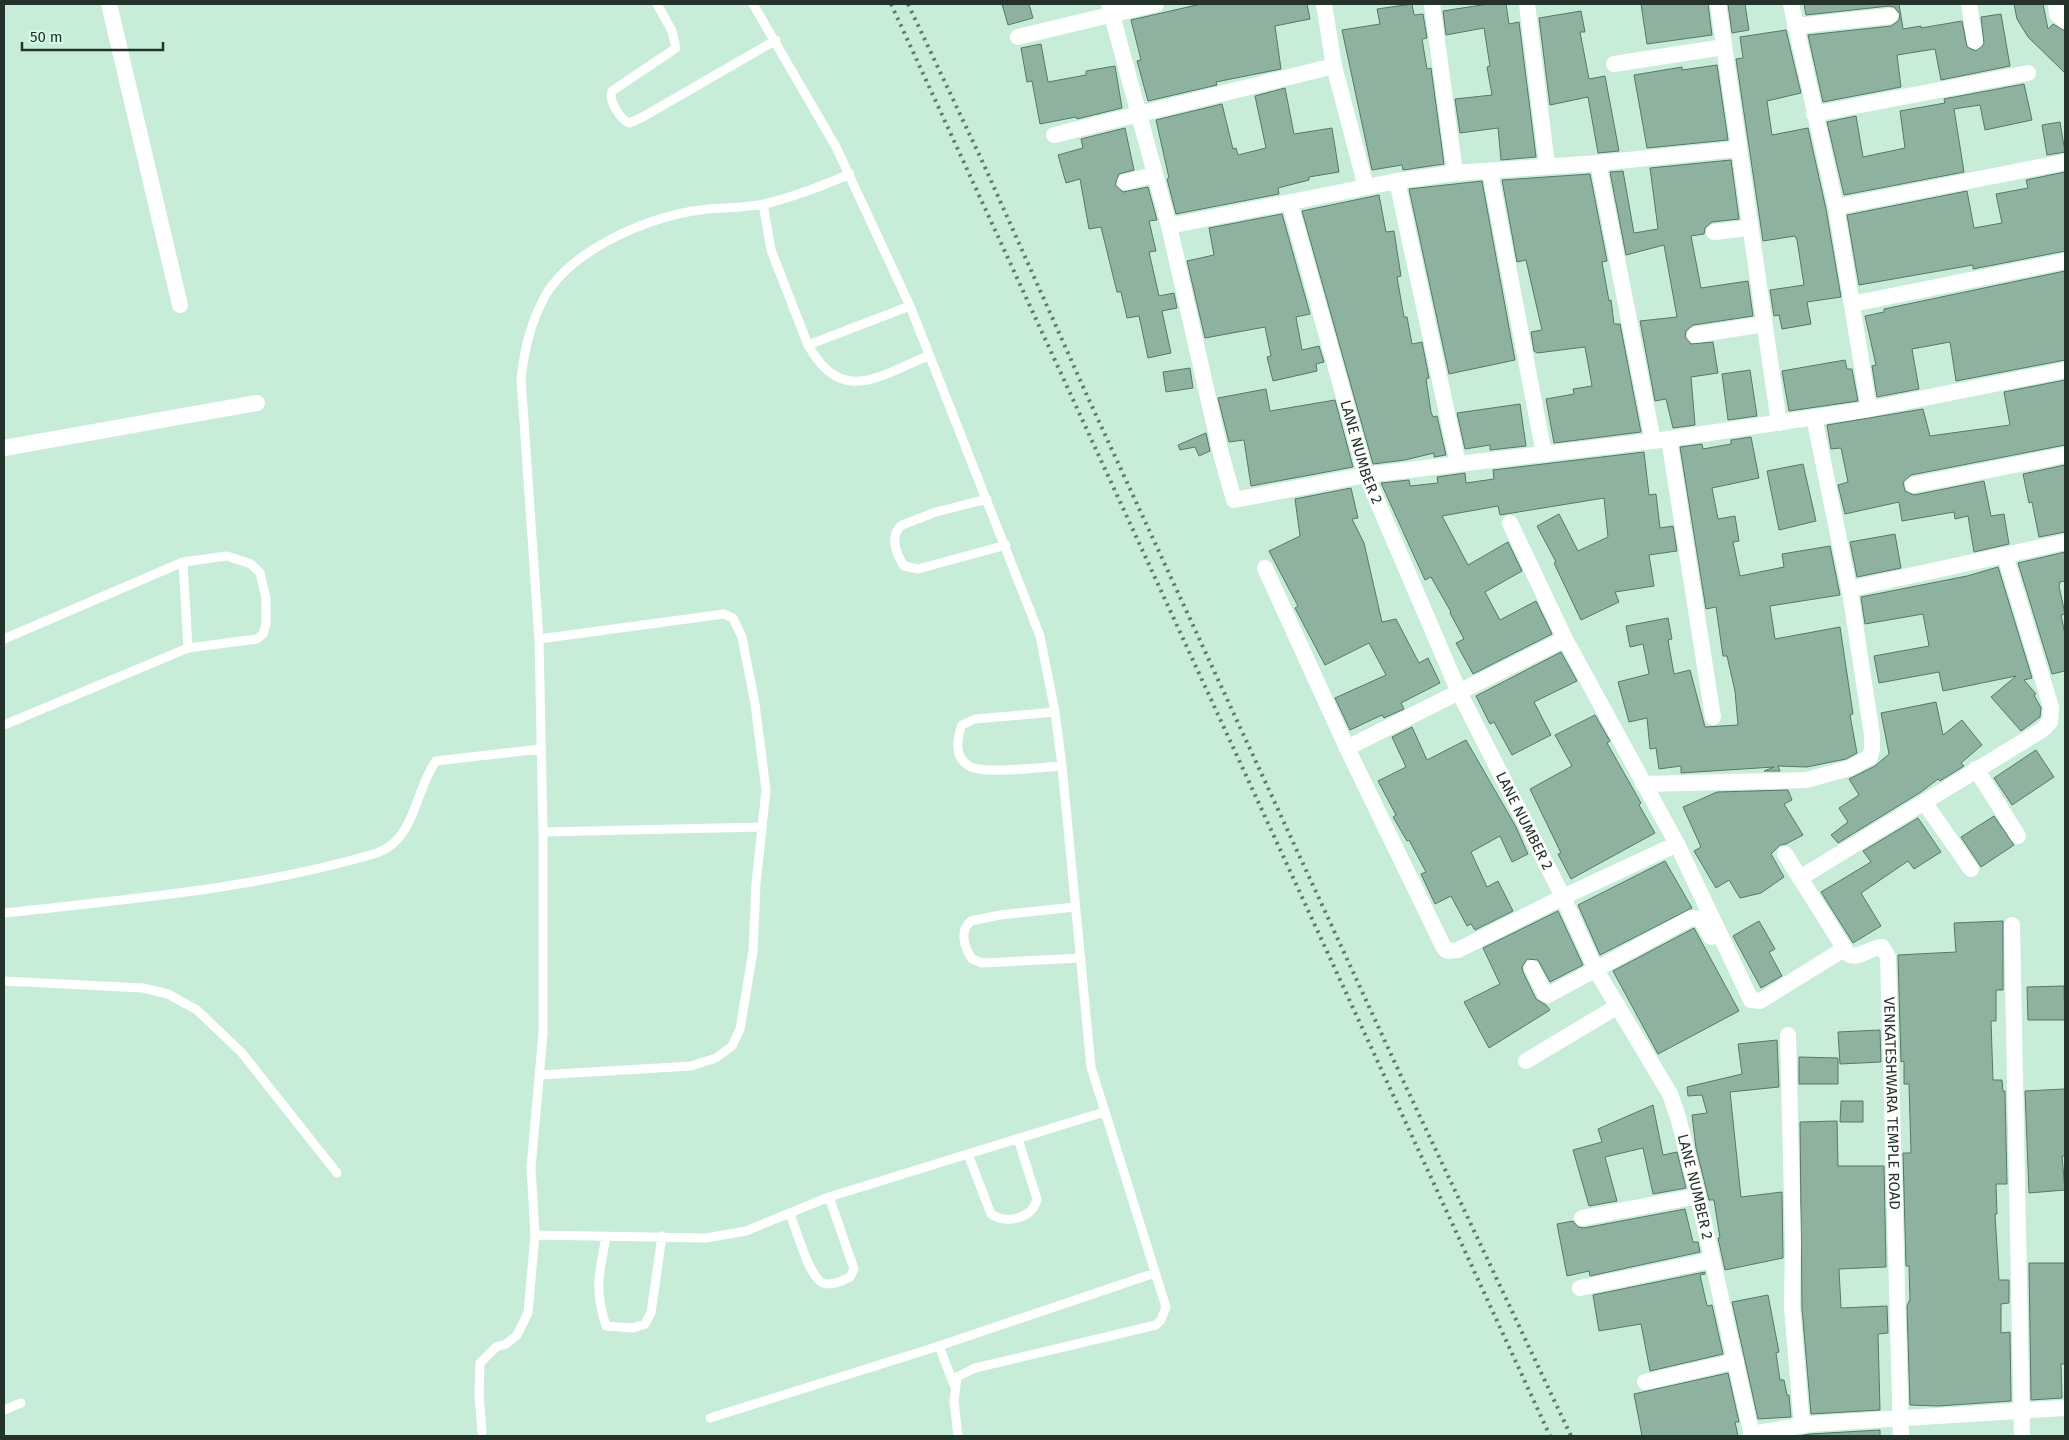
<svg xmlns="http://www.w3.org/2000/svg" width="2069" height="1440" viewBox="0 0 2069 1440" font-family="'Fira Sans',sans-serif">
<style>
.building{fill:#8eb29f;stroke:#567967}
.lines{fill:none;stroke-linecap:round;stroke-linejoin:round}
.lane{stroke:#fff;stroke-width:9}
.street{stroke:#fff;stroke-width:16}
.rail{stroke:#627a6e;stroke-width:4;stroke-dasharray:2.5 5;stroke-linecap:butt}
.labels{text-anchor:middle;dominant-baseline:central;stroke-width:5;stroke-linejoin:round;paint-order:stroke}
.street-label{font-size:15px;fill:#23322a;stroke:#d4fbe6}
</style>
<rect width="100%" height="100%" fill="#c7edd9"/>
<path class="building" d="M1002 4H1029L1033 18 1008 25Z
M1201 4H1307L1310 19 1275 26 1281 69 1216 82 1217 85 1148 101 1137 61 1141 60 1131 20Z
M1412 4 1414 15 1423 14 1427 38 1422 39 1427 69 1431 68 1444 164 1403 170 1402 165 1372 170 1342 30 1380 24 1377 9Z
M1488 4H1506L1509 24 1519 22 1536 157 1501 160 1498 128 1460 133 1455 99 1492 95 1487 67 1490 66 1484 28 1446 35 1443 11Z
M1641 4H1708L1712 35 1647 44Z
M1728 4H1745L1749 30 1732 33Z
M1804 4H1899L1903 29 1921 26V28L1962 21 1967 47 1976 51 1984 44 1981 17 2001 14 2010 66 1941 80 1935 49 1897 55 1901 87 1823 102 1808 35 1891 26 1899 20 1900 14 1894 7 1889 6 1806 15Z
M2014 4H2043L2048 29 2053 24 2065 31V73L2028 37 2017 19Z
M1581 11 1585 32H1580L1589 79 1605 76 1619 151 1598 153 1588 97 1550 105 1539 18Z
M1786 30 1801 93 1767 101 1772 135 1808 128 1826 209 1841 297 1807 302 1811 324 1782 329 1779 315 1774 316 1770 290 1804 285 1797 240 1795 236 1763 241 1736 59 1743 58 1740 37Z
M1041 44 1048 82 1086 75V71L1115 66 1122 108 1077 119 1076 117 1040 124 1032 81 1027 82 1021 48Z
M1717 65 1728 140 1647 148 1634 75 1682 67V70Z
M2024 84 2032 120 1985 130 1980 105 1954 109 1964 172 1844 195 1827 122 1856 116 1863 157 1905 148 1900 111 1945 103 1944 99Z
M1285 88 1294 134 1332 128 1339 172 1309 177V180L1278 188 1279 194 1176 214 1167 179 1169 178 1156 120 1222 104 1233 149 1236 148 1238 155 1266 148 1255 96Z
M2060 122 2065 152 2047 155 2042 125Z
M1125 128 1134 170 1119 174 1115 185 1123 192 1148 187 1157 220 1149 221 1156 251 1149 252 1159 296 1174 293 1177 308 1162 311 1171 353 1148 358 1139 316 1127 318 1121 292H1117L1101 227 1089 229 1080 179 1066 183 1058 155 1083 148 1081 139Z
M1731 160 1739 219 1712 222 1705 228 1704 234 1691 236 1701 288 1748 281 1753 316 1693 325 1686 331 1685 337 1691 344 1713 342 1718 373 1691 377 1695 425 1673 428 1666 399 1655 401 1640 321 1677 317 1664 245 1626 255 1610 172 1623 171 1634 233 1658 229 1650 168Z
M2065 172V251L1973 269V265L1859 285 1847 215 1967 191 1974 228 2002 223 1996 194 2028 188 2026 180Z
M1590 174 1607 261 1602 262 1609 301 1611 300 1614 324H1620L1641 432 1554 443 1546 399 1574 394 1573 389 1592 386 1585 347 1537 353 1534 351 1531 332 1542 330 1526 260 1517 262 1502 180Z
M1482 181 1515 360 1449 374 1409 189Z
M1379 195 1386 232 1394 231 1401 276 1397 277 1404 317H1407L1412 344 1422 342 1429 378 1426 379 1431 412 1433 417 1437 416 1446 455 1434 457V453L1405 460 1373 464 1302 211Z
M1282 214 1310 314 1296 317 1302 350 1319 346 1324 362 1316 364 1317 371 1273 381 1267 357 1271 356 1265 327 1205 338 1187 261 1214 255 1209 228Z
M2065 271V360L1956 381 1950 342 1912 349 1919 389 1877 397 1872 366 1876 365 1865 316 1884 312V309Z
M1845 360 1847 369H1852L1858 401 1789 411 1782 371Z
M1190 368 1193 388 1166 392 1163 372Z
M1750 370 1757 416 1728 420 1722 374Z
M2065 380V445L1911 475 1903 482 1905 491 1914 495 1984 481 1991 516 2004 514 2009 544 1974 552 1968 516 1955 519 1954 512 1902 521 1899 502 1845 514 1838 485 1848 482 1841 448 1831 449 1827 425 1923 409 1930 436 2010 425 2004 392Z
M1266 389 1270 411 1335 400 1353 467 1251 486 1244 440 1229 442 1218 398Z
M1520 404 1526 446 1490 450V445L1465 449 1457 413Z
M1206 433 1210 451 1199 456 1195 447 1180 450 1178 445Z
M1751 437 1759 478 1712 488 1718 519 1735 516 1739 541 1733 542 1740 576 1784 567 1782 554 1830 546 1840 595 1770 606 1775 639 1840 627 1853 714 1850 715 1857 753 1846 759 1807 767 1778 766 1780 771H1764L1774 767 1681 773V766L1659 769 1656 748 1650 749 1647 718 1629 722 1618 682 1649 674 1643 644 1630 647 1626 626 1668 618 1672 639 1668 640 1674 674 1690 670 1705 727 1738 725 1735 691 1727 656H1723L1716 607 1706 609 1680 447 1702 444 1703 449 1731 444V440Z
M1644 452 1649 495 1656 494 1660 528 1673 526 1677 551 1649 555 1654 586 1615 592 1619 602 1581 620 1554 563 1556 562 1537 526 1559 514 1578 551 1608 537 1604 498 1500 515 1498 506 1442 516 1468 565 1508 542 1522 571 1485 592 1500 620 1536 601 1552 634 1473 674 1456 643 1464 639 1450 613 1451 612 1431 577 1425 580 1381 483 1409 480 1410 486 1438 483 1437 477 1465 473 1466 483 1494 479 1493 470Z
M1803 464 1816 521 1779 530 1767 471Z
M2065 465V532L2039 537 2032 502 2029 503 2023 474Z
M1351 488 1358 518 1352 519 1364 543 1382 622 1396 619 1419 663 1428 658 1440 683 1401 703 1404 709 1384 718 1382 715 1350 730 1335 698 1386 675 1369 643 1325 665 1295 608 1298 606 1269 551 1300 536 1295 499Z
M1895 534 1901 568 1857 577 1850 542Z
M2065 552V581L2060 582 2059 586 2065 614 2061 615 2065 634V671L2052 674 2018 563Z
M1998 567 2032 678 2024 680 2036 694 2034 695 2041 708 2040 717 2021 731 1991 697 2016 676 1943 691 1939 672 1879 683 1874 656 1929 646 1923 614 1865 624 1861 597 1967 576Z
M1561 652 1577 681 1534 702 1551 735 1512 755 1494 722 1490 724 1476 696Z
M1936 702 1943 735 1962 720 1982 745 1961 763 1964 766 1940 781 1938 779 1921 792 1838 843 1831 835 1848 822 1839 808 1859 795 1849 779 1875 766 1889 754 1881 713Z
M1595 715 1610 741 1607 743 1641 803 1639 805 1655 833 1571 879 1558 854 1561 853 1530 789 1572 766 1555 735Z
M1412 727 1427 760 1466 740 1516 827 1528 854 1512 862 1500 836 1471 852 1487 887 1498 881 1513 911 1475 930 1471 924 1467 926 1451 896 1435 904 1421 874 1426 872 1409 840 1407 841 1393 817 1396 815 1378 781 1406 767 1392 737Z
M2036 750 2054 777 2012 805 1994 778Z
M1788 790 1792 800 1784 804 1803 835 1786 844 1780 845 1771 854 1784 877 1761 893 1740 898 1729 880 1716 888 1694 851 1701 847 1683 807 1717 792Z
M1994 816 2014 845 1981 867 1961 837Z
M1918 818 1941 852 1914 869 1908 861 1861 893 1881 926 1853 943 1821 892 1871 862 1863 851Z
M1665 861 1692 908 1600 955 1578 905Z
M1558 911 1583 965 1550 982 1538 960 1527 959 1522 967 1523 972 1536 999 1546 1005 1550 1010 1489 1048 1464 1002 1500 984 1483 948Z
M1759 921 1775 949 1769 952 1782 976 1761 988 1733 936Z
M2003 921V990H1996V1021H1991L1993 1080H2002L2003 1091H2005L2007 1184H1996L1997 1214H1995L1999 1280H2009V1303L2001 1304V1333L2010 1332 2011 1401 1938 1406 1910 1405 1907 1306 1910 1299 1909 1266H1906L1903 1153H1911L1909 1084H1904V1061L1901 1062 1898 955 1956 952 1954 923Z
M1694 928 1739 1011 1658 1054 1613 971Z
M2064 986 2065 1020H2028L2027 987Z
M1880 1030 1881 1062 1840 1064 1838 1032Z
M1777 1040 1779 1087 1730 1092 1741 1197 1782 1192 1783 1258 1725 1270 1718 1238H1720L1714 1200H1709L1696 1148 1692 1115 1707 1113 1702 1095 1688 1096 1687 1087 1742 1074 1738 1044Z
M1799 1057 1838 1058V1084H1799Z
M2065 1089V1156H2062L2065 1190 2029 1193 2025 1091Z
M1841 1101H1863V1122H1840Z
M1653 1105 1663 1155 1677 1152 1686 1188 1653 1194 1643 1148 1605 1157 1617 1201 1589 1206 1573 1150 1602 1142 1598 1129Z
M1837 1121 1838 1166H1884L1886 1267 1839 1269 1841 1308 1887 1306 1888 1333 1878 1334 1880 1410 1811 1414 1802 1308 1800 1122Z
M1685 1209 1693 1242H1698L1700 1252 1590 1276 1589 1271 1567 1276 1557 1224 1573 1221 1578 1227 1584 1228Z
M2029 1263H2065V1364H2061L2062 1398 2031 1400Z
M1705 1272V1274L1700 1275 1707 1306 1712 1305 1723 1354 1650 1371 1641 1324 1599 1331 1593 1295Z
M1768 1295 1779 1352 1776 1353 1780 1380H1784L1787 1395H1789L1791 1417 1758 1419 1732 1302Z
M1728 1373 1739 1422H1735L1738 1436H1642L1634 1394Z
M1880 1430V1436H1797L1810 1434Z"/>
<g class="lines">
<path class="lane" d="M657 4 672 31 676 48 612 91C608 100 620 119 629 123L641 118 776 40
M753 4 836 147 910 306 1040 636 1055 712 1062 766 1091 1067 1166 1307 1161 1320 1156 1325 975 1368 957 1377 954 1401 958 1436
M763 204 771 250 808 345
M910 306 808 345C842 406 878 376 928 356
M987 499 936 512 902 525C889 535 896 554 904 566L918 569 1006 545
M183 562 188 648
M4 639 183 562 227 556 251 564 260 573 266 598V624L263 634 257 639 188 648 4 725
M539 639 724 614 733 618 742 637 755 704 766 790 756 884 753 951 740 1029 732 1046 716 1058 691 1066 541 1075
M1055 712 975 719 962 725C957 738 954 758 969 766 983 775 1043 767 1062 766
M543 832 762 827
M1075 907 1000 915 971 921C959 931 964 947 972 959L982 963 1081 958
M4 913C129 899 256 889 377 853 416 839 414 791 436 761L541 749
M4 981 143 988 168 994 197 1010 242 1053 337 1173
M968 1154 991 1214C1007 1225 1033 1218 1037 1199L1018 1139
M790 1214C796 1228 809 1278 823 1283 832 1286 842 1281 850 1277L854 1269 852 1263 829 1197
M535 1235 706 1238 746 1231 829 1197 1104 1112
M606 1237C599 1275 594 1288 606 1326L633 1328 645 1324 651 1313 662 1236
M939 1346 954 1385
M4 1410 21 1403
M710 1418 939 1346 1155 1273
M482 1432 479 1394 480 1363 496 1347 506 1344 517 1335 528 1313 535 1235 531 1168 543 1033V832L539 639 521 378C524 353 530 325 542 302 566 252 642 220 693 211 716 207 741 209 764 204 794 197 822 186 850 174"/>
<g class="street">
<path d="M109 4 180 305"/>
<path d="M1109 4 1169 226 1221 454 1234 500 1366 475 1669 439 1869 409 2065 370"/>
<path d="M1324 4 1334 66 1366 187"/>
<path d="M1432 4 1455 173"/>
<path d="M1527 4 1547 165"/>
<path d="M1718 4 1779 423"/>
<path d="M1791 4 1836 207 1869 409"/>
<path d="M1969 4 1975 41"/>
<path d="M2056 4 2057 14 2065 21"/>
<path d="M1795 26 1890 16"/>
<path d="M1018 37 1156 4"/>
<path d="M1614 64 1724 47"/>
<path d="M1814 114 2028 73"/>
<path d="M1054 135 1334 66"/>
<path d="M1598 163 1653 441"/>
<path d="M1490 172 1544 454"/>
<path d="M1397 181 1458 464"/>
<path d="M1125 182 1155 175"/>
<path id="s1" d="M1290 204 1366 475 1459 692 1563 897 1596 970 1670 1094 1678 1117 1698 1196 1752 1436"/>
<path d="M1836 207 2065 162"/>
<path d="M1169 226 1397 181 1455 173 1598 163 1737 149"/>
<path d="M1714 232 1749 228"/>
<path d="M1852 304 2065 261"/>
<path d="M1695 335 1764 324"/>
<path d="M1669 439 1713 717"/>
<path d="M4 448 257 403"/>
<path d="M1913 485 2065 455"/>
<path d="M1510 523 1565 639 1677 844 1751 1000 1760 1001 1844 949"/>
<path d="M1265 568 1347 748 1444 948 1448 951 1458 950 1563 897 1677 844"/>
<path d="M1849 589 2065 542"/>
<path d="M1347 748 1565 639"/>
<path d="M1976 769 2018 836"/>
<path d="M1643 784 1806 780 1850 768 1870 757 1872 749V735L1851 598 1814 417"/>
<path d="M1924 802 1971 869"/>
<path id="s2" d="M1785 854 1848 954C1859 960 1870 947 1882 947L1888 957 1901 1436"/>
<path d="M1800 878 2042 730 2050 722 2051 707 2005 555"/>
<path d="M2012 925 2022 1436"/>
<path d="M1532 968 1545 994 1548 995 1691 918 1701 919 1711 937"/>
<path d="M1788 1035 1793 1244 1792 1307 1802 1426"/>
<path d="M1526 1061 1618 1006"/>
<path d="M1582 1218 1698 1196"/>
<path d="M1580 1288 1712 1260"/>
<path d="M1645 1382 1736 1361"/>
<path d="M1751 1434 1809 1424 2065 1408"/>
</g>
<path class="rail" d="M891 4 1550 1436
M908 4 984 165 1089 400 1407 1089 1571 1436"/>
</g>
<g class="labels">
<g class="street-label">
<text stroke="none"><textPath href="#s1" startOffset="258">LANE NUMBER 2</textPath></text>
<text stroke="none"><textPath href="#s1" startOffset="662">LANE NUMBER 2</textPath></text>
<text stroke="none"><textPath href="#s2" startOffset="312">VENKATESHWARA TEMPLE ROAD</textPath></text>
<text stroke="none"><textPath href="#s1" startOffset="1068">LANE NUMBER 2</textPath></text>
</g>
</g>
<rect width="2069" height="1440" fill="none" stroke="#23322a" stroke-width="10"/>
<path d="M22 42v8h141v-8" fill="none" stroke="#23322a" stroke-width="2.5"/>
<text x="30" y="42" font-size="15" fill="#23322a" stroke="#d4fbe6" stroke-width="4" paint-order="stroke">50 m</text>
</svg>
